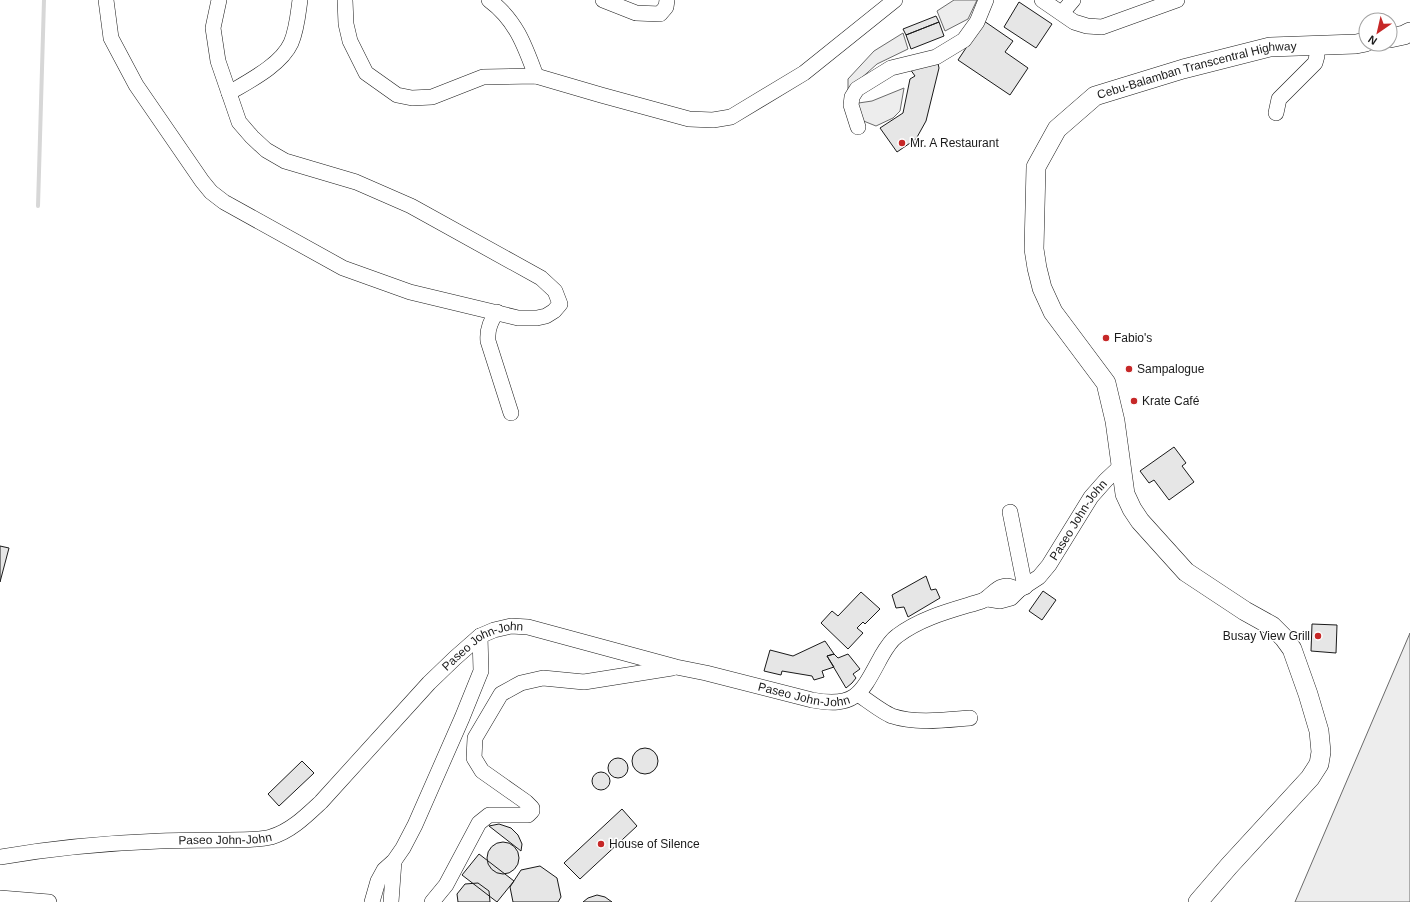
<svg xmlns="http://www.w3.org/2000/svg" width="1410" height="902" viewBox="0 0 1410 902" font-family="Arial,sans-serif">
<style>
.built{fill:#ededed;stroke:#6a6a6a}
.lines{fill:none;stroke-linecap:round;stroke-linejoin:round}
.stream{stroke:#d7d7d7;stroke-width:4}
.building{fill:#e6e6e6;stroke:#1a1a1a}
.minor-casing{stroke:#1a1a1a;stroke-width:16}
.major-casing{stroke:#1a1a1a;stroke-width:20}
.minor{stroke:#fff;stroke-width:15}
.major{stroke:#fff;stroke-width:19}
.poi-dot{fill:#c62828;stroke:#fff;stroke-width:1.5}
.labels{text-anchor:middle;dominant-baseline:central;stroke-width:3;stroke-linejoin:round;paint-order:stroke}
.street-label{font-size:12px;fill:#1a1a1a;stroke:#fff}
.poi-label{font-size:12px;fill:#1a1a1a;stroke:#fff;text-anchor:start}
</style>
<rect width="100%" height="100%" fill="#fff"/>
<path class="built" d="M954 0H977L968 19 945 31 937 11Z
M903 33 908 49 877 64 848 90V79L874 51Z
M904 88 900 111 893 118 876 126 861 120 852 104 872 101Z
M1410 633V902H1295Z"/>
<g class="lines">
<path class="stream" d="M38 206 44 0"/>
</g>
<path class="building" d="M1019 2 1052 24 1036 48 1004 27Z
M936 16 939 22 906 35 903 29Z
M984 21 1013 41 1005 52 1028 68 1010 95 958 60Z
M939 22 944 36 911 49 906 35Z
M937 59 939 68 926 121 916 139 897 152 880 128 903 113 910 79 915 76 910 69Z
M1174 447 1186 463 1182 466 1194 482 1169 500 1154 480 1149 483 1140 471Z
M0 546 9 548 0 582Z
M926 576 931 590 936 589 940 598 908 617 904 607 896 608 892 595Z
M1043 591 1056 600 1042 620 1029 611Z
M861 592 880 609 865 624 863 622 857 628 863 633 848 649 821 623 832 611 838 616Z
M1312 624 1337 625 1336 653 1311 651Z
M825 641 834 654 827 656 834 667 822 671 824 677 814 680 812 676 782 671 781 675 764 671 770 650 793 656Z
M834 654 838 658 848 654 860 669 853 674 856 678 852 683 846 688 827 656Z
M632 761a13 13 0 1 1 26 0a13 13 0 1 1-26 0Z
M608 768a10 10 0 1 1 20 0a10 10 0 1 1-20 0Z
M302 761 314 773 279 806 268 794Z
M592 781a9 9 0 1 1 18 0a9 9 0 1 1-18 0Z
M622 809 637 826 580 879 564 863Z
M499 824 511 828 518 835 522 844 521 851 489 826Z
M487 858a16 16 0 1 1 32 0a16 16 0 1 1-32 0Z
M479 854 514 881 497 902 462 875Z
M540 866 557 878 561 897 558 902H513L510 887 521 870Z
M478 883 489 891 490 902H458L457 894 465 884Z
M597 895 605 897 612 902H583L588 898Z"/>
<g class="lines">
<g class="minor-casing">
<g id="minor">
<path d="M106 0 111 38 136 85 202 181 211 192 224 202 343 268 410 292 518 318H537L546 316 554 311 560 304 555 291 541 278 411 206 356 182 285 161 266 150 252 137 239 122 218 61 213 28 219 0"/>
<path d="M345 0 346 24 350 41 366 73 397 95 412 98 432 97 483 77 536 76 601 95 689 119 713 120 731 117 804 73 895 0"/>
<path d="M489 0C516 20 525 46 536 76"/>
<path d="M603 0 636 13 660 14 666 7 667 0"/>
<path d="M1042 0 1074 22 1087 26 1102 27 1177 0"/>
<path d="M1062 13 1073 0"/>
<path d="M229 93C249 81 281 65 291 43 297 29 298 14 300 0"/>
<path d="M1276 113 1279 99 1315 63 1317 56 1315 45"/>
<path d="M858 127 851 105 852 97 857 89 891 68 936 57 964 40 977 22 986 0"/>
<path d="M497 312C491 320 487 331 488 341L511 413"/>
<path d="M1010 512 1025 587"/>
<path id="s1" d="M988 599 1000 601 1011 598 1019 590 1039 577 1049 565 1091 497 1106 480 1121 466"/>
<path d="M858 694C867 700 882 712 892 716 916 724 945 720 970 718"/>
<path id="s2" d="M0 857C53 848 106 843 160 841 183 840 206 840 229 840 243 840 258 840 271 837 291 831 306 816 321 802L429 683 455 658 480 636 494 630 511 626 528 627 676 667 706 673 812 700C856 708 861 694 881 657 885 650 890 641 897 636 922 617 953 610 982 601 991 597 996 586 1007 586 1011 586 1016 589 1019 590"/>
<path d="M0 898 49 902"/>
<path d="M372 902 378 881 384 870 394 861 403 848 415 825 462 718 481 671 480 636"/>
<path d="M391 902 394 861"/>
<path d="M432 902 446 885 479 823 489 815H528L532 811V808L526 802 482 771 474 758 475 738 501 694 521 683 543 678 584 682 672 668"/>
</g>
</g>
<g class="major-casing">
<g id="major">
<path d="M1390 38 1404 35 1410 32"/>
<path id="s3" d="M1198 902 1229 866 1310 778 1319 764 1321 752 1319 731 1308 694 1292 649 1284 638 1272 626 1245 611 1186 572 1140 521 1132 509 1125 494 1115 421 1106 383 1053 312 1042 288 1037 268 1034 249 1036 167 1057 129 1095 96 1183 69 1270 47 1356 44 1366 42"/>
</g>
</g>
<use href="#minor" class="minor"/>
<use href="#major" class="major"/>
</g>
<g class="poi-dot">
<circle cx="902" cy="143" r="4"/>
<circle cx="1106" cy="338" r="4"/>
<circle cx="1129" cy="369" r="4"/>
<circle cx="1134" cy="401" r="4"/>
<circle cx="1318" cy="636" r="4"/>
<circle cx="601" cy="844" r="4"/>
</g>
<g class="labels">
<g class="street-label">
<text stroke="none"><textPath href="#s3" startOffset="1084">Cebu-Balamban Transcentral Highway</textPath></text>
<text stroke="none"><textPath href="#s1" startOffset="128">Paseo John-John</textPath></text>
<text stroke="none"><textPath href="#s2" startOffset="562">Paseo John-John</textPath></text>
<text stroke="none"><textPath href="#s2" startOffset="898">Paseo John-John</textPath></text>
<text stroke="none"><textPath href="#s2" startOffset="226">Paseo John-John</textPath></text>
</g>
<g class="poi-label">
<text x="910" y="143">Mr. A Restaurant</text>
<text x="1114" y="338">Fabio's</text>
<text x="1137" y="369">Sampalogue</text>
<text x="1142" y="401">Krate Café</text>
<text x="1310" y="636" text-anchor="end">Busay View Grill</text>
<text x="609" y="844">House of Silence</text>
</g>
</g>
<g transform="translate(1378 32) rotate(214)"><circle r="19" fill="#ffffff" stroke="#a3a3a3"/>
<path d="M0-3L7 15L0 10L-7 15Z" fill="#c62828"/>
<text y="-6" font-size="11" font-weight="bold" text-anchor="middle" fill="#1a1a1a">N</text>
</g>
</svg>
